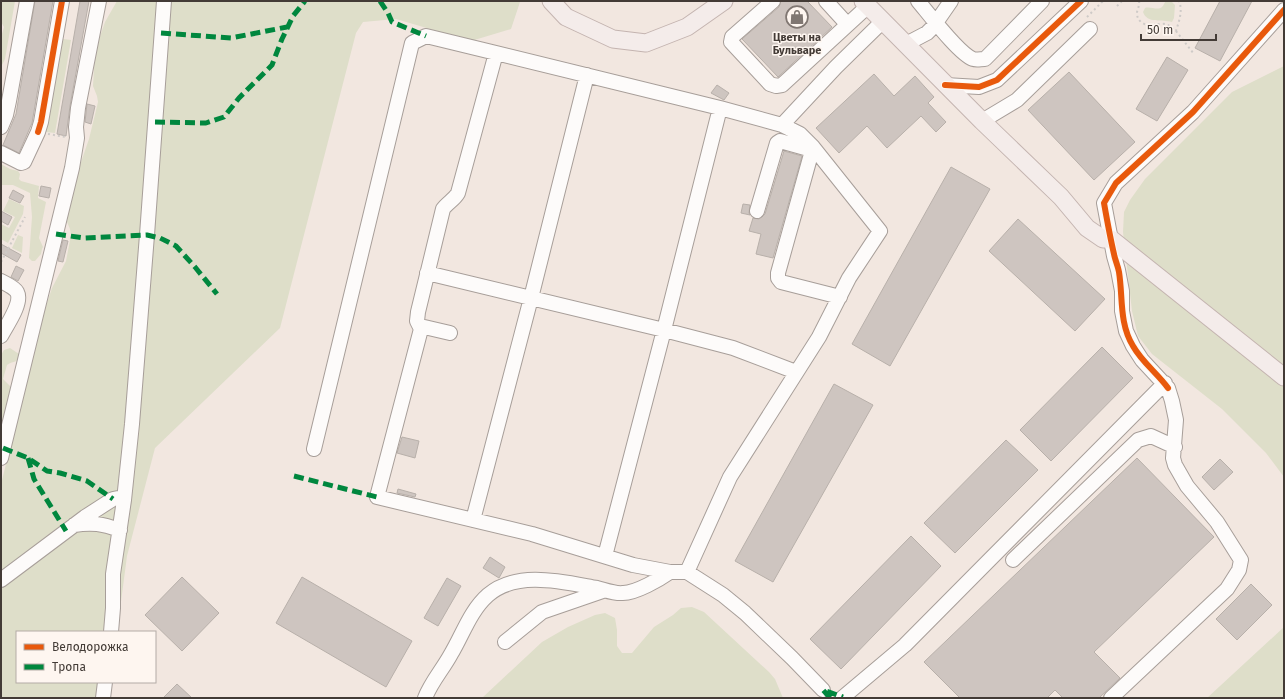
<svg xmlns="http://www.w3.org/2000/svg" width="1285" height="699" viewBox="0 0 1285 699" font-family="'Fira Sans',sans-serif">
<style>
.green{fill:#dedec9}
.building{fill:#cec5c0;stroke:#b8b0aa}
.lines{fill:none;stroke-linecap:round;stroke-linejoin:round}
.minor-casing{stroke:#a79e99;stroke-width:16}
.major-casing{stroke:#c4b4b0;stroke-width:19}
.path{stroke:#cecac7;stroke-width:2;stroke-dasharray:2 3;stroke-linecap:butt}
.minor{stroke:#fdfbfa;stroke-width:14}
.major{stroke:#f4ecea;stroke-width:17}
.quiet{stroke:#00873e;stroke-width:5;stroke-dasharray:10 5;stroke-linecap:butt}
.cycleway-casing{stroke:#fef6f0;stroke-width:8}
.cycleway{stroke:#e8590c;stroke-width:6}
.labels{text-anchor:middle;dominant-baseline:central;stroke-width:3;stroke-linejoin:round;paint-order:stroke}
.poi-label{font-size:11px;font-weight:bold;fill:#433b36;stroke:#fef6f0}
</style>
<rect width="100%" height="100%" fill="#f2e7e0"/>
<path class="green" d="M1 1H15L5 59 2 65 1 37 4 27 1 22Z
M117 1H519L520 2 511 29 471 41 396 19 363 22 356 33 280 328 155 448 127 556 117 632H17V682H111L109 698H1V484L44 312 52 288 66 261 71 235 70 229 67 222 68 214 79 168 89 139 98 102 97 96 93 86 95 51 105 22Z
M1166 1 1172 2 1175 5 1174 18 1172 22C1162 19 1147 24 1143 12L1145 8C1150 6 1158 11 1162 7 1164 5 1164 3 1166 1Z
M63 39 71 40 55 133 46 132Z
M1284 66V477L1266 453 1222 409 1152 354 1138 336 1132 311 1123 232 1124 212 1130 200 1145 179 1232 92Z
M1 164 10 169 18 171 20 174 19 179 21 181 39 186 38 198 46 202 39 238 43 247 42 249 41 254 35 261H32L29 258 32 217 30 193 13 185H1Z
M9 199 24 206 23 214 8 243 1 239V224L9 228 15 217 3 211Z
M18 235 23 237 22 253 12 248Z
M10 348 19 354C18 364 14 360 7 365L3 379 11 387 12 391 1 435V355L4 350Z
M692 607 704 612 769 672 775 679 783 698H482L542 642 568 627 595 615 605 613 615 618 617 630V646L622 653H632L654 627 673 615 681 608Z
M1284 627V698H1207Z"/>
<path class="building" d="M35 1H53L32 123 19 153 3 145 16 114Z
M80 1H89L70 106 66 136 57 134Z
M781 1H807L832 27 778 77 742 39 779 7Z
M1220 1H1252L1220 61 1195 48Z
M1167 57 1188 70 1157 121 1136 109Z
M1069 72 1135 142 1094 180 1028 110Z
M874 74 894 96 915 76 934 97 928 103 946 122 936 132 921 116 887 148 867 126 839 153 816 128Z
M717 85 729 93 724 100 711 93Z
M87 104 95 106 91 124 85 122Z
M784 151 802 156 773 258 756 254 761 234 749 231 753 218 759 219 765 214Z
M951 167 990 189 890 366 852 344Z
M41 186 51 188 49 198 39 196Z
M13 190 24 196 20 203 9 198Z
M743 204 750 205 749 213 750 215 741 213Z
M1 211 12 217 8 225 1 221Z
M1018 219 1105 299 1075 331 989 251Z
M63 240 68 241 63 262 58 261Z
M1 244 21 255 17 262 1 253Z
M16 266 24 270 18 281 11 277Z
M1102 347 1133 378 1051 461 1020 430Z
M834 384 873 405 773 582 735 561Z
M402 437 419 441 415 458 397 453Z
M1006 440 1038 470 955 553 924 523Z
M1137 458 1214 537 1094 652 1120 678 1099 698H1063L1055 690 1047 698H960L924 662Z
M1220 459 1233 472 1214 490 1202 477Z
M398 489 416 494 415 497 397 493Z
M911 536 941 566 841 669 810 639Z
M490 557 505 567 499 578 483 568Z
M182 577 219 613 182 651 145 615Z
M302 577 412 641 386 687 276 623Z
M447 578 461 586 438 626 424 618Z
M1251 584 1272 605 1237 640 1216 619Z
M177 684 192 698H163Z"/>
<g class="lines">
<g class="minor-casing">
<path id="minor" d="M773 1 732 37 731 42 770 84 776 86 782 85 868 6
M826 1 847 24
M918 1C929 14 959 54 973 59 976 60 981 59 985 59L1042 1
M906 44 927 33 933 27 951 1
M945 85 979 87 997 80 1081 1
M982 121 1017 100 1090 29
M1 127 6 115 9 101 27 1
M813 147 778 273V278L781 282 840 297
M1 153 21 163 24 162 38 132 41 122 62 1
M757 211 777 143 780 141 812 150
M427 273 664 330 733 348 796 372
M1 281C6 284 14 287 17 292 23 303 6 326 1 336
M420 326 450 333
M314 449 412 43 426 36 496 53
M1 458 72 168 77 138 76 127 78 108 99 1
M124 500 132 424 147 235 164 1
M473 520 531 298 587 75
M74 525C93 522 102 524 120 530
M605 556 664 330 720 108
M1013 560 1138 440 1151 436 1175 447
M687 572 730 477 819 337 849 278 880 231 813 147 800 134 782 125
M1 580 85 517 113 499 118 498 124 500 113 574V608L111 632
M505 642 542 612 603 591
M823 690 792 658 745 613 723 595 687 572H670L633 565 532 534 377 497 421 329 417 321 418 312 443 209C447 203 454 200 458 193L496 53 720 108 782 125 836 67 883 21
M103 698 105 682
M425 698C431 682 443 669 451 654 463 634 470 611 488 595 517 570 563 582 597 588 605 590 615 594 623 593 636 593 660 579 670 572
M842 698 905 645 1165 383
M1111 698 1227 589 1239 570 1241 560 1217 522 1187 486 1175 465 1173 458 1176 420 1172 401 1168 388 1142 360 1133 346 1126 331 1122 311V291L1118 270 1114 256 1104 203 1116 183 1193 112 1284 10"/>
</g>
<g class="major-casing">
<path id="major" d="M551 1 566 17 613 39 646 43 687 27 724 1
M863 1 982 121 1061 197 1087 228 1103 239H1111L1284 377"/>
</g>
<path class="path" d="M1139 1C1140 6 1137 9 1137 13 1137 17 1138 19 1141 22 1149 28 1154 24 1162 24 1168 23 1172 28 1176 31 1179 21 1183 11 1179 1
M1117 6 1122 1
M1087 17 1103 1
M1176 31 1194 54
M48 134 66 137
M1 262 25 217"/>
<use href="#minor" class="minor"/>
<use href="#major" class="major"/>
<path class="quiet" d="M380 1 388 13 392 22 426 36
M161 33 231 38 287 27
M155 122 206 123 224 117 239 98 272 65 282 39 293 16 305 1
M56 234 84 238 147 235 160 238 176 246 195 267 217 294
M3 448 28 458 47 471 60 473 87 481 113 499
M28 458 34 479 66 531
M294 476 377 497
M830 698 823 690 843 697"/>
<g class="cycleway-casing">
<path id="cycleway" d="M945 85 979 87 997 80 1081 1
M38 132 41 122 62 1
M1168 388C1157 373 1142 362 1133 346 1119 323 1123 297 1119 272 1118 266 1115 260 1114 254 1110 237 1107 220 1104 203L1116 183 1193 112 1284 10"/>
</g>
<use href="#cycleway" class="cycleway"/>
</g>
<defs>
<g id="shop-ring" transform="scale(1.15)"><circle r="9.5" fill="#fef6f0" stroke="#807772" stroke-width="1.5"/><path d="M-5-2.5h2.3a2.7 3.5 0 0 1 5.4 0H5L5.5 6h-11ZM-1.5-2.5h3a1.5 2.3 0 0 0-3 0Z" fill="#807772"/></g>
</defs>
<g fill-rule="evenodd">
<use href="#shop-ring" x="797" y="17"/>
</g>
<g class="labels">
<g class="poi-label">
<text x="797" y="37">Цветы на<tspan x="797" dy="13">Бульваре</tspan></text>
</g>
</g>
<rect width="1285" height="699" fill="none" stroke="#433b36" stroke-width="4"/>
<rect x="16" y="631" width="140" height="52" fill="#fef6f0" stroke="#b3aba6"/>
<rect x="24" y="644" width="20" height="6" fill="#e8590c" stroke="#b3aba6"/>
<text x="52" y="651" font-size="12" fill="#433b36">Велодорожка</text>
<rect x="24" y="664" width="20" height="6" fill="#00873e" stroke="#b3aba6"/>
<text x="52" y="671" font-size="12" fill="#433b36">Тропа</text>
<path d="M1141 34v6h75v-6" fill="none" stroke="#433b36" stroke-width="2"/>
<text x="1147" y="34" font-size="12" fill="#433b36" stroke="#fef6f0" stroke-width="3" paint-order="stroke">50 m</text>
</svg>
